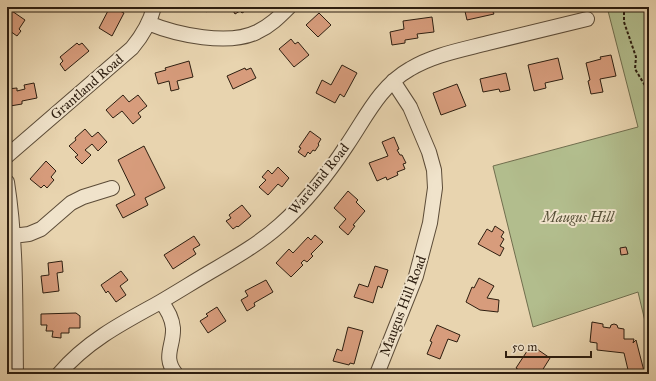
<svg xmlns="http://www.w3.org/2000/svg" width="656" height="381" viewBox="0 0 656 381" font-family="'IM FELL Great Primer',serif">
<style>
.park{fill:#b2bd8d;stroke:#706e4e}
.building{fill:#d79c7c;stroke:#2d1e10}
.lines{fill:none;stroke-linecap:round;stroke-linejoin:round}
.minor-casing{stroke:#5c4c38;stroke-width:16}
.path{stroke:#2d1e10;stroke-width:2;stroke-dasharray:3 2;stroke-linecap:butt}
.minor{stroke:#f0e3cb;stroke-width:14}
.labels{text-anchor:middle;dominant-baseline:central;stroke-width:4;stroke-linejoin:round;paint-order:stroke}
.street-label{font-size:14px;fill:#2d1e10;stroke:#f0e3cb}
.park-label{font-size:14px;font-style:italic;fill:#554e36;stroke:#f0e3cb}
</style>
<rect width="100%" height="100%" fill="#e8d4af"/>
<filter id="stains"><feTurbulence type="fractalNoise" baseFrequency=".005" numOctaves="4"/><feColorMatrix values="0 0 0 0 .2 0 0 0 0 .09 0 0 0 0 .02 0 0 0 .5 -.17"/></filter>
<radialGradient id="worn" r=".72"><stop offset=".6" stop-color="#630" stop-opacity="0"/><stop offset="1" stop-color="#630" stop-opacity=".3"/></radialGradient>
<path class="park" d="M607 7H649V338L638 292 533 327 493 166 638 127Z"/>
<path class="building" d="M110 7H112L124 13 112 36 99 28Z
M196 7H212L206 12 203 9 201 12Z
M231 7H252L242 13 240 11 235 14Z
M464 7H499L500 10 493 12 494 14 467 20Z
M9 9 25 20 19 29 21 31 17 36 7 29V12Z
M319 13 331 25 318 37 306 25Z
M432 17 434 32 417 34 418 38 405 40V43L392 45 390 32 404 29 403 21Z
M291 39 295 44 298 42 309 55 294 67 279 49Z
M77 43 79 45 82 43 89 51 65 71 60 64 63 61 60 57Z
M611 55 616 76 600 79 603 92 591 94 588 81 590 80 586 63 601 59 600 57Z
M558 58 563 79 545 83 546 88 534 91 528 65Z
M189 61 193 77 177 81 179 89 171 91 169 81 158 84 155 73 166 70 165 68Z
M342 65 357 73 344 97 340 94 335 103 316 93 322 80 331 85Z
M245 68 246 70 251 68 256 78 233 89 227 76Z
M506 73 510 90 500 92 499 89 483 92 480 79Z
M34 83 37 98 22 101V104L10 106 7 95V89L17 88V91L25 89 24 85Z
M457 84 466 106 441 115 433 93Z
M123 95 129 102 138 95 147 106 138 113 141 117 133 124 122 111 113 118 106 110Z
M85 129 92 137 98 132 107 142 98 151 92 144 85 150 91 155 82 164 75 157 78 155 69 146 76 140 75 138Z
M310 131 321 139 318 144 319 145 315 151 313 150 310 154 308 152 305 157 298 152 301 148 299 147Z
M394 137 399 149 397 150 400 155H402L406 163 403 164 405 169 397 172 398 175 387 180 386 177 377 181 369 163 388 156 382 142Z
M144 146 165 188 145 198 148 205 123 218 116 205 135 195 118 160Z
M46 161 56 171 51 177 54 180 47 188 44 185 41 188 30 179Z
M278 167 289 178 282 187 278 184 268 195 259 187 266 180 262 177 268 170 272 174Z
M348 191 358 200 356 202 365 211 353 225 355 226 348 235 339 227 346 219 334 208Z
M242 205 251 216 238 227 237 226 233 229 226 221 231 218 229 215Z
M495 226 504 232 501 237 504 239 500 246 504 248 500 256 478 244 487 229 492 232Z
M315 235 323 242 311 254 313 256 307 262 304 260 301 263 303 265 291 277 276 263 289 249 293 253 308 237 311 240Z
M194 236 200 245 193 249 196 254 173 269 164 255Z
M626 247 628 254 621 255 620 248Z
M62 261 63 272 57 273 59 291 43 293 41 276 49 275 48 263Z
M375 266 388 270 382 288 378 286 373 303 354 297 359 284 368 287Z
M121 271 128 280 120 286 126 295 116 302 108 291 106 293 101 285Z
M479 278 494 286 487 298 499 300 498 312 480 310 466 302 472 287 474 288Z
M266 280 273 292 254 303 255 306 247 311 241 300 248 296 245 291Z
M217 307 226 321 208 333 200 321 208 316 206 314Z
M76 313 80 316V328H69V333H61V338L52 337 53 331H46L47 325H41V314Z
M592 322 603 324V327L610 328 611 325 614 324 617 325 618 328 624 329V339H634L633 343 636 340 644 371 629 374 624 353 597 350V343L590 342Z
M437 325 460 335 457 342 448 339 440 359 427 354 432 342 430 341Z
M348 327 363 331 354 364 350 363 349 365 333 361 337 349 342 351Z
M531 345 550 358 540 374H525L516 368Z"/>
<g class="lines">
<g class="minor-casing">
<path id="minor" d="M148 23C177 35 229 46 257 32 270 26 279 17 289 7
M7 156 132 48C142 36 150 23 154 7
M7 182C17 246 15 310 16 374
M13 236 29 234 41 229 71 203 83 197 112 188
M161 302C167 309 172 318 173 328 174 346 162 357 176 374
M59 374C85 343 120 324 155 305 176 293 196 280 217 268 239 255 261 242 280 225 306 202 328 174 347 145 366 117 380 86 410 69 433 55 461 50 488 43 521 35 554 27 587 19
M377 374 416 276 430 223 435 188 434 170 429 152 410 107 393 81"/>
</g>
<path class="path" d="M624 7V22L636 57 635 69 649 92
M645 7 649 12
M595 11 600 7"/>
<use href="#minor" class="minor"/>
</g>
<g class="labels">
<g class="street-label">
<text transform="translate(87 87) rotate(-41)">Grantland Road</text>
<text transform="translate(319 179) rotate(-51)">Wareland Road</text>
<text transform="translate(403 306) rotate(-69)">Maugus Hill Road</text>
</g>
<g class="park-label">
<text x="578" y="217">Maugus Hill</text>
</g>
</g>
<rect width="656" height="381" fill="none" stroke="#e8d4af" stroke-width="24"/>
<rect x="8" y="8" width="640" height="365" fill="none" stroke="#2d1e10" stroke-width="2"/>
<rect x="12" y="12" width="632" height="357" fill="none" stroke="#2d1e10"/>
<path d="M506 351v6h85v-6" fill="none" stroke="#2d1e10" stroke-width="2"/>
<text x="512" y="351" font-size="12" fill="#2d1e10" stroke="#f0e3cb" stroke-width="3" paint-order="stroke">50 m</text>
<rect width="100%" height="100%" filter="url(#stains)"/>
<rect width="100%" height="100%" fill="url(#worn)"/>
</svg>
